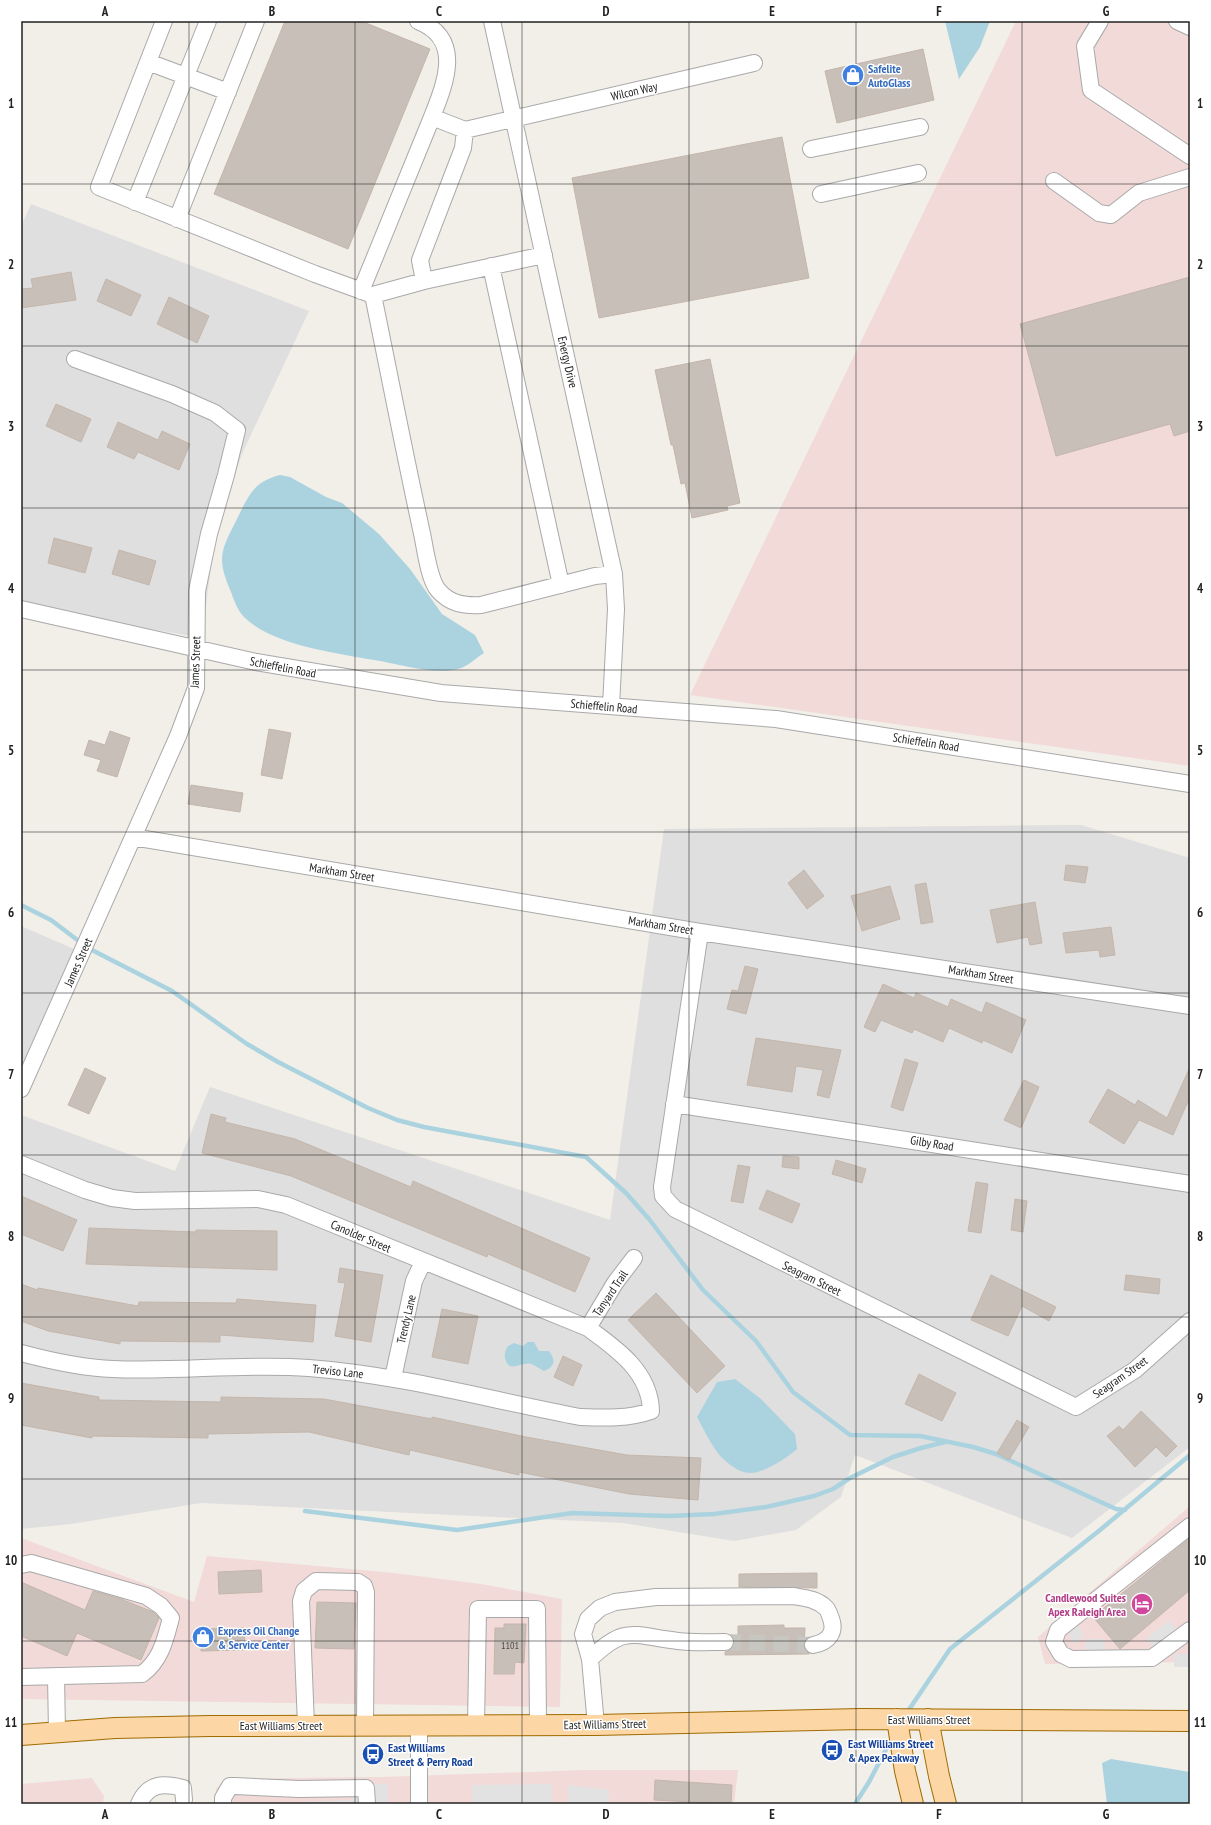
<svg xmlns="http://www.w3.org/2000/svg" width="1211" height="1825" viewBox="0 0 1211 1825" font-family="'PT Sans Narrow',sans-serif">
<style>
.residential{fill:#e0dfdf}
.commercial{fill:#f2dad9}
.parking{fill:#e2e2e2}
.water{fill:#aad3df}
.lines{fill:none;stroke-linecap:round;stroke-linejoin:round}
.stream{stroke:#aad3df;stroke-width:4.5}
.building{fill:#c7bfb8;stroke:#c4b6ab}
.minor-tunnel{stroke:#c8c6c1;stroke-width:16;stroke-dasharray:16 8;stroke-linecap:butt}
.minor-casing{stroke:#a9a9a9;stroke-width:18}
.major-casing{stroke:#a06b00;stroke-width:22}
.minor{stroke:#fff;stroke-width:16}
.major{stroke:#fcd6a4;stroke-width:20}
.grid{fill:none;stroke:#222;stroke-width:1;stroke-opacity:0.55}
.labels{text-anchor:middle;dominant-baseline:central;stroke-width:3;stroke-linejoin:round;paint-order:stroke}
.number-label{font-size:10px;fill:#4b4948}
.shop-label{font-size:12px;font-weight:bold;fill:#366cbe;stroke:#fff;text-anchor:start}
.street-label{font-size:12px;fill:#222;stroke:#fff}
.hotel-label{font-size:12px;font-weight:bold;fill:#b23c85;stroke:#fff;text-anchor:end}
.transit-label{font-size:12px;font-weight:bold;fill:#164399;stroke:#fff;text-anchor:start}
.neatline{fill:none;stroke:#222;stroke-width:1.5}
.grid-label{font-size:13px;text-anchor:middle;font-weight:bold;fill:#222}
</style>
<rect width="100%" height="100%" fill="#f2efe9"/>
<path class="residential" d="M31 204 309 311 242 454 215 534 202 638 70 615 21 604V226Z
M1081 825 1190 858V1447L1072 1538 855 1455 841 1497 796 1530 734 1541 623 1523 201 1503 71 1524 21 1529V1115L175 1171 210 1087 610 1220 664 829Z
M21 926 74 949 21 1069Z"/>
<path class="commercial" d="M1016 21H1190V766L690 695Z
M1190 1506V1662L1045 1664 1038 1637Z
M21 1538 194 1602 207 1556 394 1573 481 1584 562 1599 560 1707 21 1699Z
M585 1770H738L734 1804H216V1789L224 1779 381 1777Z
M92 1778 104 1796 103 1804H21V1784Z"/>
<path class="parking" d="M1169 1620 1177 1629 1152 1647 1147 1638Z
M1080 1625 1083 1637 1077 1642 1071 1643 1070 1632Z
M1086 1639H1104L1105 1651 1085 1649Z
M1174 1654H1190V1667H1174Z
M352 1784H388V1804H302V1802L352 1800Z
M552 1784V1804H473L472 1785Z
M568 1785 609 1790V1804H568Z"/>
<path class="water" d="M945 21H990L980 47 959 79Z
M280 475 290 477 326 497 342 503 379 534 410 569 442 614 475 635 484 653C476 658 467 667 458 669 433 675 399 664 374 660 336 653 271 645 243 616 237 609 234 600 231 592 217 559 220 552 236 521 248 497 252 482 280 475Z
M528 1342H534L539 1351H549C556 1360 555 1367 544 1371 540 1369 535 1365 531 1364 521 1361 509 1375 505 1358 504 1354 506 1349 508 1346L514 1343 523 1346Z
M735 1379 761 1399 795 1434 797 1449C787 1458 764 1473 750 1473 738 1473 724 1461 717 1452 709 1441 703 1428 697 1417L717 1382Z
M1111 1759 1190 1772V1804H1107L1102 1763Z"/>
<g class="lines">
<path class="stream" d="M21 905 51 920 88 948 172 991 247 1044 278 1062 368 1108 397 1120 424 1127 586 1157 626 1193 649 1219 703 1290 756 1341 793 1392 850 1435 920 1436 973 1447 996 1454 1116 1509 1125 1510
M305 1511 457 1530 572 1513 669 1516 714 1514 766 1507 814 1496 833 1489 850 1478 893 1457 921 1448 945 1442
M906 1714 950 1649 1100 1530 1190 1455
M855 1804 869 1782 893 1736"/>
</g>
<path class="building" d="M285 21H361L430 49 348 249 214 194Z
M923 49 934 100 837 123 825 71Z
M782 137 809 278 599 318 572 178Z
M71 272 76 300 21 308V289L33 288 31 279Z
M1190 277V431L1174 436 1170 424 1056 456 1020 324Z
M106 279 141 295 131 316 97 301Z
M169 297 209 316 197 343 157 324Z
M710 359 740 503 727 506 728 510 692 518 685 483 681 484 673 445H671L655 370Z
M56 404 91 419 81 442 46 426Z
M118 422 158 440 162 431 190 444 179 470 138 452 134 459 107 447Z
M54 538 92 548 85 573 48 563Z
M119 550 156 561 149 585 112 574Z
M269 729 291 733 282 779 261 775Z
M110 731 130 738 117 777 97 771 101 760 84 755 89 740 105 745Z
M191 785 243 793 240 812 188 804Z
M1066 865 1088 867 1085 883 1064 880Z
M804 870 824 896 807 909 788 883Z
M926 883 933 922 921 924 915 885Z
M890 886 900 919 862 931 851 896Z
M1035 902 1042 943 1030 945 1028 937 997 943 990 910Z
M1111 927 1115 955 1100 957 1099 950 1066 953 1063 933Z
M745 966 758 969 746 1014 727 1009 732 990 738 991Z
M883 984 914 998 916 993 948 1007 951 999 982 1013 986 1002 1026 1020 1012 1053 983 1040 982 1043 949 1028 943 1042 914 1029 912 1033 881 1020 875 1032 864 1027Z
M756 1038 841 1050 829 1098 817 1095 823 1070 796 1066 792 1092 747 1085Z
M905 1059 918 1063 903 1111 891 1107Z
M1190 1067V1097L1173 1135 1139 1120 1124 1144 1089 1122 1108 1089 1135 1105 1138 1100 1167 1118Z
M85 1068 106 1078 89 1114 68 1105Z
M1024 1080 1039 1087 1021 1128 1004 1120Z
M211 1114 226 1118 225 1122 295 1139 411 1187 413 1181 590 1258 575 1292 488 1254 487 1257 291 1176 202 1153Z
M783 1156 799 1157V1169L782 1167Z
M836 1160 866 1169 862 1183 832 1174Z
M738 1165 750 1167 743 1203 731 1201Z
M976 1182 988 1184 981 1233 968 1231Z
M767 1190 800 1204 792 1223 759 1209Z
M21 1196 77 1220 63 1251 21 1234Z
M1015 1199 1027 1201 1023 1232 1011 1230Z
M89 1228 196 1232V1230L277 1231V1270L86 1264Z
M340 1268 383 1275 371 1342 335 1336 345 1283 338 1282Z
M991 1275 1056 1307 1049 1321 1022 1306 1008 1336 971 1320Z
M1126 1275 1160 1279 1159 1294 1124 1290Z
M21 1284 37 1290 38 1288 138 1306 139 1302 236 1303 237 1299 316 1305 313 1342 220 1335V1342L120 1341V1344L48 1331 21 1321Z
M656 1293 725 1366 697 1393 628 1320Z
M442 1309 478 1316 468 1364 432 1357Z
M563 1356 582 1365 573 1386 554 1377Z
M919 1374 956 1393 942 1421 905 1404Z
M21 1383 99 1397V1400L221 1402V1397L324 1399 432 1419V1417L526 1437 627 1455 701 1458 698 1500 629 1494 519 1472V1475L410 1450 409 1455 309 1432 208 1434V1438L92 1436V1438L21 1425Z
M1141 1411 1177 1446 1166 1457 1156 1447 1135 1467 1107 1436 1119 1426 1123 1430Z
M1017 1420 1029 1427 1009 1460 997 1453Z
M1190 1538V1590L1120 1649 1093 1617Z
M261 1570 262 1592 219 1594 218 1572Z
M817 1573V1588L739 1587V1574Z
M21 1582 85 1610 93 1591 121 1599 153 1612 159 1618 141 1660 77 1633 67 1656 21 1636Z
M317 1602 356 1603 354 1649 315 1648Z
M504 1624H526L524 1663 515 1662 514 1674H494L495 1628H504Z
M784 1625V1628H805L804 1647 809 1654 725 1655V1652L730 1650 733 1646V1638H738V1626Z
M244 1628 245 1650 201 1651V1629Z
M655 1780 732 1785 731 1804 654 1800Z"/>
<g class="lines">
<path class="minor-tunnel" d="M725 1642 813 1645"/>
<g class="minor-casing">
<path id="minor" d="M164 21 99 187 315 274 373 295
M418 21C464 39 445 84 432 117L465 130 754 63
M492 21 614 574 616 609 611 706
M1100 21 1085 46 1091 90 1190 156
M1177 21 1190 27
M148 62 228 92
M811 149 920 127
M1054 181 1099 213 1111 215 1139 193 1190 177
M821 194 918 173
M135 202 208 21
M177 219 256 21
M544 255 424 281 373 295C389 373 404 451 421 529 425 545 428 578 438 590 450 604 464 606 481 605L595 576 614 574
M491 266 561 585
M424 281 420 260 463 148 465 130
M361 291 432 117
M21 609 256 662 441 693 776 719 1190 784
M133 837 700 932 1190 1006
M700 932 662 1187 663 1196 675 1209 1076 1407 1135 1370 1190 1321
M21 1089 178 736 196 688 197 591 209 534 226 475 237 430 215 413 172 394 75 359
M674 1104 1190 1184
M21 1164 85 1190 112 1198 135 1201 258 1199 286 1205 588 1328C617 1349 650 1372 651 1411 628 1419 605 1418 580 1417 490 1400 401 1375 309 1368 244 1363 178 1372 113 1369 82 1368 51 1361 21 1353
M588 1328 615 1283 634 1258
M393 1378 414 1281 423 1262
M1190 1526 1058 1630 1054 1642 1061 1654 1071 1659 1152 1658 1190 1630
M21 1565 31 1563 146 1596 161 1606 171 1618C165 1640 161 1660 142 1674L21 1677
M590 1659C626 1624 633 1636 678 1641 693 1643 709 1642 725 1642
M56 1676 57 1732
M306 1725 301 1601 304 1591 316 1581 358 1582 364 1586 366 1592 365 1725
M476 1725 478 1609H537L538 1725
M596 1725 590 1659 583 1634 588 1619 600 1608 615 1602 656 1597 793 1596C805 1598 817 1599 826 1608 828 1610 829 1613 830 1616 837 1632 829 1642 813 1645
M139 1804C148 1783 163 1783 183 1788L184 1800
M223 1804V1798L230 1786H235L299 1789 366 1788 367 1804
M419 1804V1726"/>
</g>
<g class="major-casing">
<path id="major" d="M897 1719 905 1771 913 1804
M928 1719 939 1776 946 1804
M21 1735 115 1728 210 1726 596 1725 861 1719 1190 1721"/>
</g>
<use href="#minor" class="minor"/>
<use href="#major" class="major"/>
</g>
<path class="grid" d="M189 21V1804M355 21V1804M522 21V1804M689 21V1804M856 21V1804M1022 21V1804M21 184H1190M21 346H1190M21 508H1190M21 670H1190M21 832H1190M21 993H1190M21 1155H1190M21 1317H1190M21 1479H1190M21 1641H1190"/>
<defs>
<g id="shop-disc" transform="scale(1.15)"><circle r="9.5" fill="#3f7fe0" stroke="#fff"/><path d="M-5-2.5h2.3a2.7 3.5 0 0 1 5.4 0H5L5.5 6h-11ZM-1.5-2.5h3a1.5 2.3 0 0 0-3 0Z" fill="#fff"/></g>
<g id="hotel-disc" transform="scale(1.15)"><circle r="9.5" fill="#d1479c" stroke="#fff"/><path d="M-6-4.5h1.5V1H6V5H4.5V3h-9V5H-6ZM-4 0a1.8 1.8 0 1 1 3.6 0ZM.5 0V-2.5h3Q6-2.5 6 0Z" fill="#fff"/></g>
<g id="bus-disc" transform="scale(1.15)"><circle r="9.5" fill="#1a4fb4" stroke="#fff"/><path d="M-5-6H5V4H4V6H2V4H-2V6H-4V4H-5ZM-3.5-4V0h7V-4ZM-3.5 1.2v1.5H-2V1.2ZM2 1.2v1.5H3.5V1.2Z" fill="#fff"/></g>
</defs>
<g fill-rule="evenodd">
<use href="#shop-disc" x="853" y="75"/>
<use href="#hotel-disc" x="1142" y="1604"/>
<use href="#shop-disc" x="203" y="1637"/>
<use href="#bus-disc" x="832" y="1750"/>
<use href="#bus-disc" x="373" y="1754"/>
</g>
<g class="labels">
<g class="number-label">
<text x="510" y="1645">1101</text>
</g>
<g class="shop-label">
<text x="868" y="68">Safelite<tspan x="868" dy="14">AutoGlass</tspan></text>
<text x="218" y="1630">Express Oil Change<tspan x="218" dy="14">&amp; Service Center</tspan></text>
</g>
<g class="street-label">
<text transform="translate(634 91) rotate(-13)">Wilcon Way</text>
<text transform="translate(568 362) rotate(77)">Energy Drive</text>
<text transform="translate(195 662) rotate(-88)">James Street</text>
<text transform="translate(283 667) rotate(11)">Schieffelin Road</text>
<text transform="translate(604 706) rotate(5)">Schieffelin Road</text>
<text transform="translate(926 742) rotate(9)">Schieffelin Road</text>
<text transform="translate(342 872) rotate(9)">Markham Street</text>
<text transform="translate(661 925) rotate(9)">Markham Street</text>
<text transform="translate(78 962) rotate(-66)">James Street</text>
<text transform="translate(981 974) rotate(9)">Markham Street</text>
<text transform="translate(932 1143) rotate(9)">Gilby Road</text>
<text transform="translate(361 1236) rotate(23)">Canolder Street</text>
<text transform="translate(812 1278) rotate(26)">Seagram Street</text>
<text transform="translate(610 1293) rotate(-56)">Tanyard Trail</text>
<text transform="translate(406 1319) rotate(-77)">Trendy Lane</text>
<text transform="translate(338 1371) rotate(6)">Treviso Lane</text>
<text transform="translate(1120 1377) rotate(-35)">Seagram Street</text>
<text x="929" y="1719">East Williams Street</text>
<text transform="translate(605 1724) rotate(-1)">East Williams Street</text>
<text x="281" y="1725">East Williams Street</text>
</g>
<g class="hotel-label">
<text x="1126" y="1597">Candlewood Suites<tspan x="1126" dy="14">Apex Raleigh Area</tspan></text>
</g>
<g class="transit-label">
<text x="848" y="1743">East Williams Street<tspan x="848" dy="14">&amp; Apex Peakway</tspan></text>
<text x="388" y="1747">East Williams<tspan x="388" dy="14">Street &amp; Perry Road</tspan></text>
</g>
</g>
<rect width="1211" height="1825" fill="none" stroke="#ffffff" stroke-width="44"/>
<rect x="22" y="22" width="1167" height="1781" class="neatline"/>
<g class="grid-label">
<text x="105" y="16">A</text>
<text x="272" y="16">B</text>
<text x="439" y="16">C</text>
<text x="606" y="16">D</text>
<text x="772" y="16">E</text>
<text x="939" y="16">F</text>
<text x="1106" y="16">G</text>
<text x="11" y="108">1</text>
<text x="1200" y="108">1</text>
<text x="11" y="269">2</text>
<text x="1200" y="269">2</text>
<text x="11" y="431">3</text>
<text x="1200" y="431">3</text>
<text x="11" y="593">4</text>
<text x="1200" y="593">4</text>
<text x="11" y="755">5</text>
<text x="1200" y="755">5</text>
<text x="11" y="917">6</text>
<text x="1200" y="917">6</text>
<text x="11" y="1079">7</text>
<text x="1200" y="1079">7</text>
<text x="11" y="1241">8</text>
<text x="1200" y="1241">8</text>
<text x="11" y="1403">9</text>
<text x="1200" y="1403">9</text>
<text x="11" y="1565">10</text>
<text x="1200" y="1565">10</text>
<text x="11" y="1727">11</text>
<text x="1200" y="1727">11</text>
<text x="105" y="1819">A</text>
<text x="272" y="1819">B</text>
<text x="439" y="1819">C</text>
<text x="606" y="1819">D</text>
<text x="772" y="1819">E</text>
<text x="939" y="1819">F</text>
<text x="1106" y="1819">G</text>
</g>
</svg>
